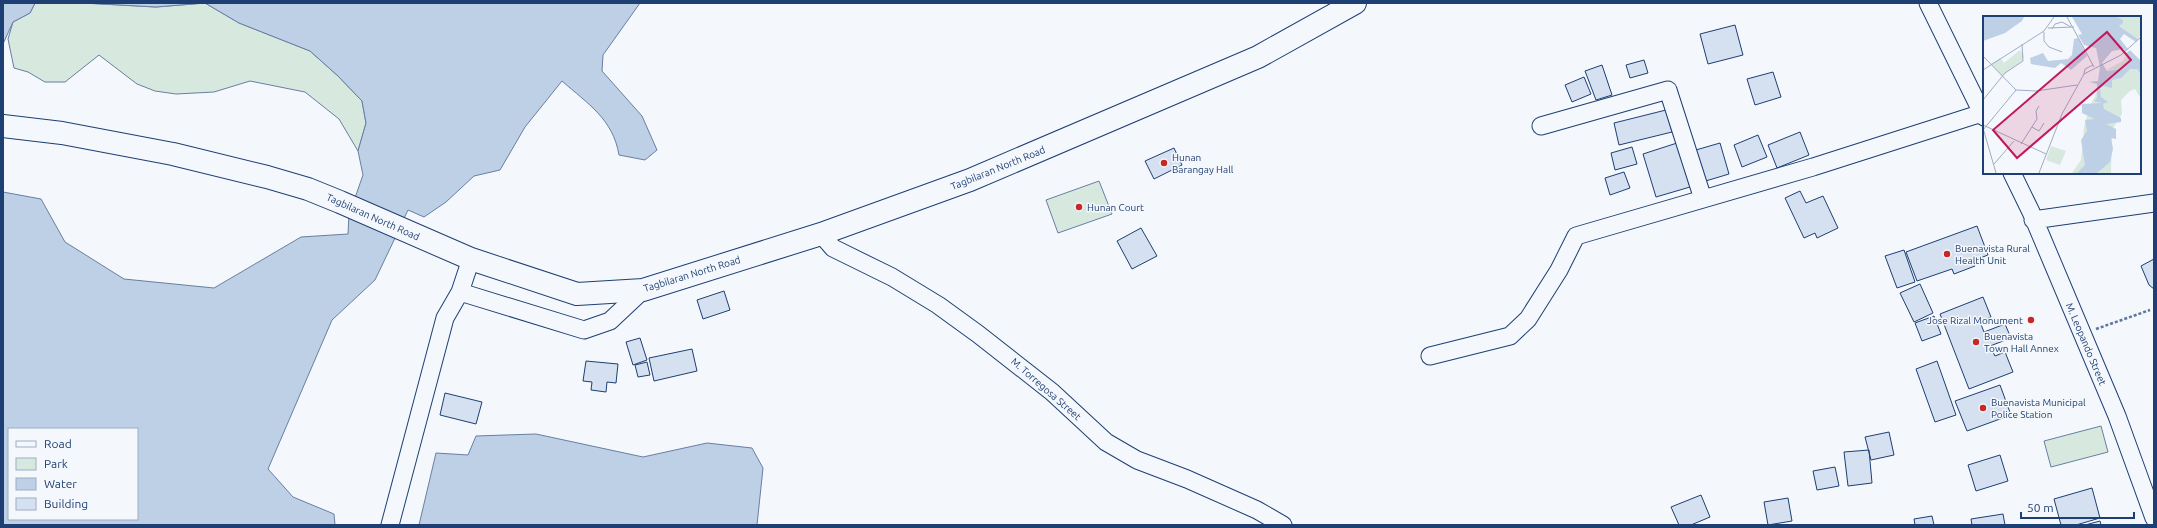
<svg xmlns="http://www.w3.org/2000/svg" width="2157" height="528" viewBox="0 0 2157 528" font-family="Ubuntu,sans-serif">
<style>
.green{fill:#d7e8df;stroke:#687fa3}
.water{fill:#bed0e5;stroke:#687fa3;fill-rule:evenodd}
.building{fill:#d5e0f0;stroke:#1d3f73}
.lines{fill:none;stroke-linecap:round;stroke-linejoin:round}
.minor-casing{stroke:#1d3f73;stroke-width:19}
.major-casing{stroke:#1d3f73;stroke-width:24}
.path{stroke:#5e769c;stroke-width:2.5;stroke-dasharray:3 2;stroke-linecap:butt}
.minor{stroke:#f4f7fb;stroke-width:17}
.major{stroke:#f4f7fb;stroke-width:22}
.poi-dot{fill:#c62828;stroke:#f4f7fb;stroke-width:1.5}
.labels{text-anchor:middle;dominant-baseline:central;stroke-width:3;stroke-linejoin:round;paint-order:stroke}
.poi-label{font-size:10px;fill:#1d3f73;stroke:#f4f7fb;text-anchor:start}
.street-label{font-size:10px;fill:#1d3f73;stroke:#f4f7fb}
.inset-road{fill:none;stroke:#9eadc5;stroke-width:1}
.view{fill:#c2185b;fill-opacity:0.15;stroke:#c2185b;stroke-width:2}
.inset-edge{fill:none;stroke:#1d3f73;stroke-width:2}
</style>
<rect width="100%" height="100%" fill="#f4f7fb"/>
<path class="green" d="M35 3H83L156 7 205 3 239 23 310 51 338 76 362 101 366 123 358 151 339 119 305 92 250 81 214 92 176 94 155 91 137 84 99 55 65 82H45L28 72 14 68 8 39 13 22 30 13Z
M1099 181 1112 214 1058 233 1046 200Z
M2101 426 2108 452 2051 467 2044 441Z"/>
<path class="water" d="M3 3H35L30 13 13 22 3 44Z
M83 3H640L603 55 602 71 642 116 657 150 645 160 619 155C613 119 588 104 562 81L525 127 500 170 474 176 446 202 424 217 408 210 396 235 350 212 363 175 358 151 366 123 362 101 338 76 310 51 239 23 205 3 156 7Z
M3 192 41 199 65 242 124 279 214 288 301 237 348 234 349 214 396 236 375 280 332 320 268 469 293 497 334 514 335 525H3ZM9 429H137V519H9Z
M536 434 643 457 707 443 752 448 763 468 757 525H419L436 453 468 455 476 436Z"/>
<path class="building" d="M1735 25 1743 55 1708 64 1700 34Z
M1644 60 1648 73 1630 78 1626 65Z
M1602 65 1612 95 1596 100 1585 71Z
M1773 72 1781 97 1755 105 1747 79Z
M1584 77 1591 94 1572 102 1565 85Z
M1666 110 1672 132 1619 145 1614 123Z
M1800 132 1809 155 1777 168 1768 145Z
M1758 135 1767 157 1742 167 1734 145Z
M1677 143 1690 187 1656 197 1643 154Z
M1720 143 1729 174 1699 183 1689 152Z
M1632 147 1637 164 1615 170 1611 153Z
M1174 148 1182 165 1154 179 1145 161Z
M1624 172 1630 188 1610 195 1605 178Z
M1800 191 1806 203 1823 196 1838 228 1817 238 1815 233 1804 238 1785 198Z
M1977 226 1988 255 1972 261 1975 266 1954 274 1952 269 1917 281 1906 252Z
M1141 228 1157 256 1132 269 1117 241Z
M1904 250 1915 282 1897 288 1885 256Z
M2154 259V289L2149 285 2141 266Z
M1920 284 1933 313 1914 322 1900 293Z
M724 291 730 310 703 319 697 300Z
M1983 297 1991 317 1980 322 1984 332 2005 324 2011 338 1990 346 1995 356 2005 352 2013 372 1969 389 1940 314Z
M1934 316 1941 334 1922 341 1915 323Z
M640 338 647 360 633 365 626 342Z
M692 349 697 371 654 381 649 358Z
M586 361 618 364 616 383 607 382 606 392 591 390 592 382 583 381Z
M1937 361 1956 415 1935 422 1916 369Z
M647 362 650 375 638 377 635 365Z
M2000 385 2011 415 1967 431 1955 401Z
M445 393 482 402 476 424 440 415Z
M1889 432 1894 455 1871 460 1865 437Z
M1869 450 1872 483 1848 486 1844 452Z
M2000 455 2008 481 1976 491 1968 465Z
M1835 467 1839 486 1817 490 1813 471Z
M2092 488 2100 518 2076 525H2061L2054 499Z
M1701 495 1710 517 1691 525H1679L1671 507Z
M1788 498 1792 521 1768 525 1764 502Z
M2003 514 2005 525H1972L1971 519Z
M1932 516 1934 525H1915L1914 519Z
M2100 521 2101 525H2085Z"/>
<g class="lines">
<g class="minor-casing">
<path id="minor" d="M1928 3 1984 117
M1541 126 1668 90 1703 199
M2012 173 2031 212 2117 416 2154 518
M2033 220 2154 203
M821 234 833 248 892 277 938 305 978 334 1052 392 1106 442 1137 460 1187 479 1257 510 1283 525
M460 292 584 330 610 321 643 290
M1430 356 1510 336 1528 319 1559 270 1576 236 1813 167 1982 113
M390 525 445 318 460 292 471 259"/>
</g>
<g class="major-casing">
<path id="major" d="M3 126 62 133 173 154 267 177 308 189 340 202 471 259 577 294 643 290 821 234 970 180 1258 57 1355 3"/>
</g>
<path class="path" d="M2096 329 2150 310"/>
<use href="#minor" class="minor"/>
<use href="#major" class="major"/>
</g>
<g class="poi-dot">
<circle cx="1164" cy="163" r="4"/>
<circle cx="1079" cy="207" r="4"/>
<circle cx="1947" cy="254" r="4"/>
<circle cx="2031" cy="320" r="4"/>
<circle cx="1976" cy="342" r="4"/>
<circle cx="1983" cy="408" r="4"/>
</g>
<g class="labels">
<g class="poi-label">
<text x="1172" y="157">Hunan<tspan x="1172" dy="12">Barangay Hall</tspan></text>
<text x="1087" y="207">Hunan Court</text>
<text x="1955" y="248">Buenavista Rural<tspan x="1955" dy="12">Health Unit</tspan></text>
<text x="2023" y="320" text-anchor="end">Jose Rizal Monument</text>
<text x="1984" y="336">Buenavista<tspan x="1984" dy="12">Town Hall Annex</tspan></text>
<text x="1991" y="402">Buenavista Municipal<tspan x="1991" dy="12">Police Station</tspan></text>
</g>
<g class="street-label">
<text transform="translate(998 168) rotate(-22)">Tagbilaran North Road</text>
<text transform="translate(373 217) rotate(24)">Tagbilaran North Road</text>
<text transform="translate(692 274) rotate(-17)">Tagbilaran North Road</text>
<text transform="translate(2086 344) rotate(67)">M. Leopando Street</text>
<text transform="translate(1046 389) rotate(41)">M. Torregosa Street</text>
</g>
</g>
<g transform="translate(1983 16)">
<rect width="158" height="158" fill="#f4f7fb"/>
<path d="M134 1H158V18L155 23 136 10 138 7ZM37 34 41 40 39 45 19 60 8 48 17 42 21 47ZM142 41 146 42V45L137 53 123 54 140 45ZM158 43V83L152 73 147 75 138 84 139 98 129 114 128 157H89L98 144 101 111 106 92 117 69 145 53H156ZM68 130 83 135 77 149 63 144Z" fill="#d7e8df"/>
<path d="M0 1H41L39 5 22 17 0 25ZM89 1H134L140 4V7L136 10 155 23 153 26 141 18 137 23 145 33 142 35 141 33 129 35 119 47 124 55 137 53 146 45 143 37 147 34 158 45V58L154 53H147L138 62 129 64V72L121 70 117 72 118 81 125 86 120 88 121 93 138 102V106L123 108 133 113V123L128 122 130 133 127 146 114 157H94L102 149 98 124 104 115 102 104 112 103 99 97V88L119 87 111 85 114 82V68L106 66 115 65 117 51 113 32 101 29 95 19 99 18ZM95 22 104 40 88 54 78 47 72 52 48 48 47 42 60 37 65 45 85 43 89 39 91 23Z" fill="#bed0e5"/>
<path class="inset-road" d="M84 1 111 51M65 12 91 11M69 13 72 8 79 6 88 11M61 16V25L66 31 79 36M0 40 33 74 53 75 94 69M0 54 61 15 71 1M101 58 102 53 110 49M0 84 22 57 40 45 39 28M0 109 63 138M49 111 56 115 61 107M0 112 13 157M0 114 33 74M38 128 54 103 53 95 56 90M11 148 31 125M56 157 79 98 101 58 138 39 158 21"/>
<path class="view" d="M124 16 148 44 34 142 10 114Z"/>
<rect width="158" height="158" class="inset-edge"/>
</g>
<rect width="2157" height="528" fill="none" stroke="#1d3f73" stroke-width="8"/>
<rect x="8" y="428" width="130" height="92" fill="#f4f7fb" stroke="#9eadc5"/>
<rect x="16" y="441" width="20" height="6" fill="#f4f7fb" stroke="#9eadc5"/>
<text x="44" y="448" font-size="12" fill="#1d3f73">Road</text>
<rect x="16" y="458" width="20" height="12" fill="#d7e8df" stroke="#9eadc5"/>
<text x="44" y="468" font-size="12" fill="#1d3f73">Park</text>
<rect x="16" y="478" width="20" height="12" fill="#bed0e5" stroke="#9eadc5"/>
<text x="44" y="488" font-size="12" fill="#1d3f73">Water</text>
<rect x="16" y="498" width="20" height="12" fill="#d5e0f0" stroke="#9eadc5"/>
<text x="44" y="508" font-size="12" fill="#1d3f73">Building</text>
<path d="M2021 512v6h113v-6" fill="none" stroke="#1d3f73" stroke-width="2"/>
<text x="2027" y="512" font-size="12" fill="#1d3f73" stroke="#f4f7fb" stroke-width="3" paint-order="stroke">50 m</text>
</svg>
